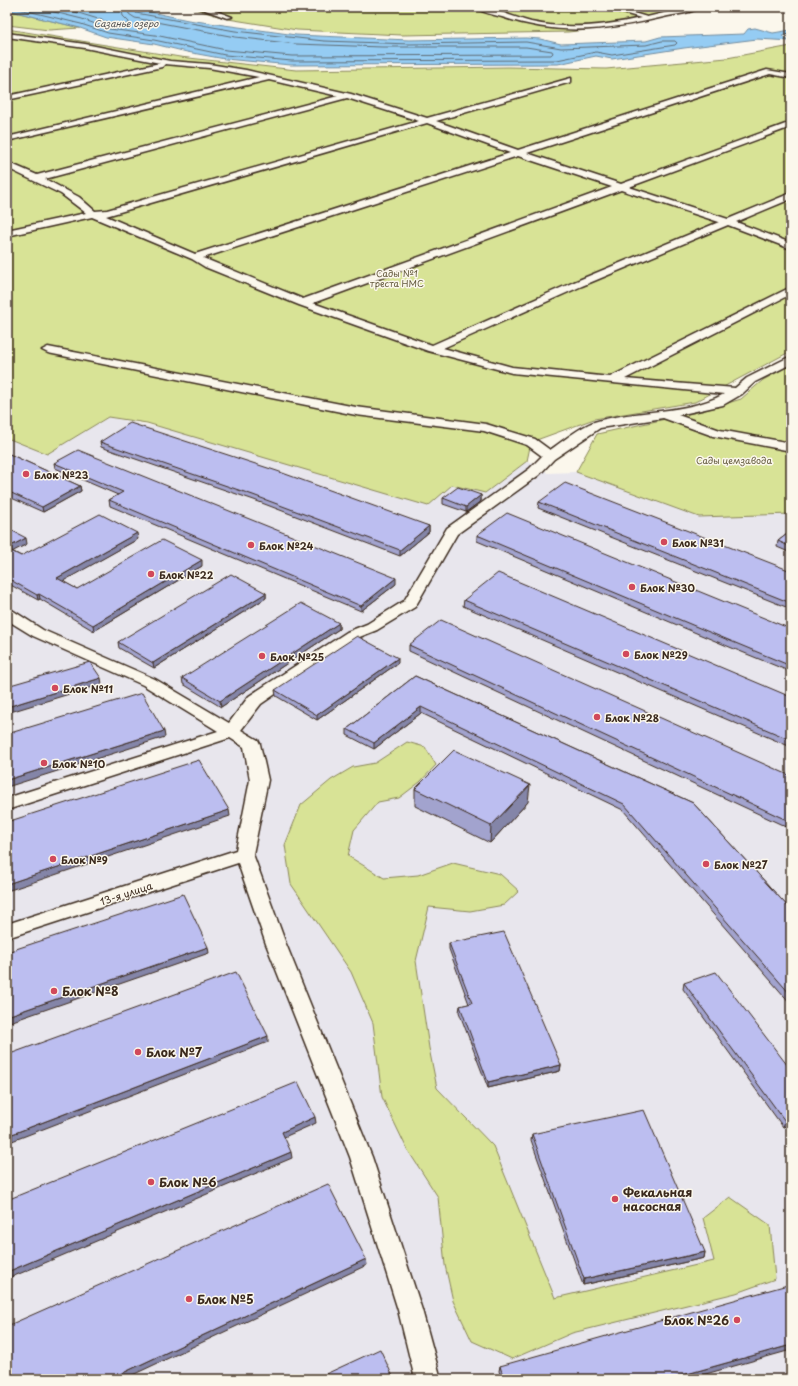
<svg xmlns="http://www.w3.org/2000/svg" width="798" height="1386" viewBox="0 0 798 1386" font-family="'Playpen Sans',sans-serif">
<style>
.built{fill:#e8e6ed}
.green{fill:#d8e396;stroke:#8a865a}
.water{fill:#95ccf3;stroke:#718b9e}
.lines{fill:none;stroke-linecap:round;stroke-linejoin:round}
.shore{stroke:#5f6b73;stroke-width:1}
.lane-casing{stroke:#3b2a1e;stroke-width:3}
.lane{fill:#fbf7ec;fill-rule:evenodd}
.wall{fill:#a2a3ce;stroke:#3b2a1e}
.shaded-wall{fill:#8485a8;stroke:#3b2a1e}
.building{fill:#bcbef0;stroke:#3b2a1e}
.poi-dot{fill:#d1495b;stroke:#fbf7ec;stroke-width:1.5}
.labels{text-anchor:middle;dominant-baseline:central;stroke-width:3;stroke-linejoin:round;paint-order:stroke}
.far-water-label{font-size:9px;font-style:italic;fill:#525253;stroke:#fbf7ec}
.far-park-label{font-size:9px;fill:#62583c;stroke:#fbf7ec}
.poi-label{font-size:10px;font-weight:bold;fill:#3b2a1e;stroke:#fbf7ec;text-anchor:start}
.street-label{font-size:10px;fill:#3b2a1e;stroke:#fbf7ec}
.near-poi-label{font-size:12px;font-weight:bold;fill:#3b2a1e;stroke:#fbf7ec;text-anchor:start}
</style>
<rect width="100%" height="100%" fill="#fbf7ec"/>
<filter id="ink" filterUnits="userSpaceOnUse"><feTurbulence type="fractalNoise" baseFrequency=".025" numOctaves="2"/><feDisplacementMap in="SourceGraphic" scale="8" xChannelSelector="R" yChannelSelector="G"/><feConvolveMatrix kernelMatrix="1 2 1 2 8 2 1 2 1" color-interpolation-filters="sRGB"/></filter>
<g filter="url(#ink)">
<path class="built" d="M108 417 485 492 527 461 542 465 547 473 576 472 699 517 791 514V1379H7V438L47 454Z"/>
<path class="green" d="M188 7H708L616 27 568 32 402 35 297 30 228 19Z
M7 10 80 28 49 30 7 25Z
M7 29 180 57 296 70 508 67 606 69 727 58 791 46V351L695 402 594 419 531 442 527 461 485 493 452 485 428 506 147 423 108 417 47 454 7 438Z
M791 365V514L699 517 576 472 597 434 702 411 741 399 763 380Z
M407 742 425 747 436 765 420 782 399 798 378 802 354 830 348 856 384 878 418 875 453 863 500 874 519 891 504 905 470 911 429 907 416 961 429 1048 437 1088 493 1146 555 1298 714 1261 703 1218 730 1197 770 1225 775 1279 736 1293 572 1333 512 1359 472 1341 453 1301 445 1265 438 1197 407 1149 382 1097 373 1023 351 972 291 884 285 845 301 805 331 780 353 767 375 763Z"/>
<path class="water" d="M7 7H127L188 20 296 35 409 40 526 38 540 39 561 44 646 41 660 37 744 34 748 29 755 28 773 33 791 30V34L782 36 791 41 757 39 684 48 612 59 596 56 558 64 291 65 225 59 187 52 154 44 106 37 80 28 7 10Z"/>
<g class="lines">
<path class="shore" d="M11 7 81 24 108 33 154 40 225 55 292 61 557 60 596 52 612 55 675 45 677 43 675 41H662L646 45 561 48 526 42 410 44 324 41 235 31 136 13 132 7
M34 7 82 19 109 29 155 35 226 50 292 56 551 55 553 53 552 51 526 47H382L296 44 235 37 135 18 129 14 127 7
M59 7 111 23 128 25 129 22 123 16 121 7"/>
<g class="lane-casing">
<path id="lane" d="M197 7H206L232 17 227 18Z
M474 7C493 7 512 17 531 22 567 30 605 26 641 18L602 7H613L647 17 689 7H700C693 13 678 14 668 16 609 30 561 37 502 17 494 15 481 12 474 7Z
M7 33 85 44 170 61 209 64 246 70 351 94 427 118 571 78V82L436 121 518 150 767 70 791 74V78L770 74 527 153 621 184 791 122V127L629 187 728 219 791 193V199L736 222 791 243V249L728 225 582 286 443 348 512 367 610 377 791 287V294L625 379 735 388 747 378 791 356V364L755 382 742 394 723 405 678 415 720 430 791 443V451L713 436 663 418 600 428 554 459 539 475 457 534 415 607 377 630 357 638 261 704 241 730 258 740 260 744 268 780 253 854 286 944 372 1157 422 1310 441 1379H415L398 1310 350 1157 266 944 238 863 7 938V924L236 850 250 780 244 747 230 738 7 810V798L218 731 143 685 33 636 7 620V609L12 610 43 630 155 679 229 723 249 696 347 632 367 624 404 601 447 528 529 469 542 456 527 445 484 431 356 415 48 353 42 350 48 347 356 407 486 424 535 439 550 450C562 442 581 426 594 422 636 409 685 415 724 394L512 373 428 351 299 305 205 267 192 259 92 217 7 236V230L86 213 61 194 7 168V162L37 175 338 96 269 80 7 141V137L259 77 209 68 165 64 162 67 7 100V96L160 63 85 48 7 37ZM347 98 419 121 107 210 95 211 79 197 45 179ZM427 123 510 153 195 254 106 216ZM518 156 612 187 303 299 203 258ZM621 190 719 222 574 282 432 345 313 303Z"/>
</g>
<use href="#lane" class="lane"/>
</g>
<path class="wall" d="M100 442 429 526V532L400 556 254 500 101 447Z
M7 453 80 486 81 491 43 512 7 496Z
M54 463 396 584 361 611 110 506 109 500 118 495 55 468Z
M481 495V501L466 512 443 504V498Z
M539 502 791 571V609L538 508Z
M7 528 27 544 12 551 21 556 138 539 62 581 77 589 202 566 94 631 40 599 38 600 7 583Z
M791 531V553L777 547 778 541Z
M477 535 791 629V672L732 648 477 541Z
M266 593V598L154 668 119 648 118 642Z
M464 600 791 697V747L463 606Z
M339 623V629L221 707 183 684 182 678Z
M409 645 791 776V829L409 651Z
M398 663 317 720 276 696 275 690Z
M415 676 693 803 791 910V1004L623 810 421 713 374 749 347 735V729Z
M415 789 528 802 490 843 415 806Z
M449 943 561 1065 560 1071 488 1088 459 1012 460 1006 469 1004 449 949Z
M684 983 791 1070V1124L783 1127 683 989Z
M532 1134 705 1252 704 1258 583 1285 531 1140Z
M500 1366 688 1379H502L499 1371Z"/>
<path class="shaded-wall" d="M80 486 81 491 43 512 42 507Z
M481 495V501L466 512V507Z
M429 526V532L400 556V550Z
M137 533 138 539 58 584 57 578Z
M26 538 27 544 8 554 7 548Z
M202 560V566L94 631 93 625Z
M396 578V584L361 611V606Z
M266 593V598L154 668 153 663Z
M39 594 40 599 38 600 37 595Z
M339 623V629L221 707 220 701Z
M398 658V663L317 720V715Z
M101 678 102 684 7 713V707Z
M421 707V713L374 749V743Z
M164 731 165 737 7 787V780Z
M530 785 528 802 490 843 491 826Z
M229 810 230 816 7 891V884Z
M208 947 209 953 7 1023V1016Z
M268 1036V1042L7 1143V1136Z
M561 1065 560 1071 488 1088V1082Z
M315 1117 316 1123 282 1138V1132Z
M791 1119V1124L783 1127 785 1121Z
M291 1152 292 1158 7 1279V1272Z
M705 1252 704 1258 583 1285 584 1279Z
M366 1259 367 1265 124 1379H110Z
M791 1345V1350L688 1379H669Z"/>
<path class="building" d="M130 423 277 471 429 526 400 550 253 495 100 442Z
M78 450 396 578 361 606 109 500 123 492 54 463Z
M7 453 80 486 42 507 7 491Z
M565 483 791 571V603L539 502Z
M458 487 481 495 466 507 443 498Z
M507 513 791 629V666L733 642 477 535Z
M100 514 137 533 57 578 77 589 162 540 202 560 93 625 39 594 37 595 7 578V549L21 556Z
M7 528 26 538 7 548Z
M791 531V547L778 541Z
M498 573 791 697V740L464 600Z
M231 574 266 593 153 663 118 642Z
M301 603 339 623 220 701 182 678Z
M441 620 791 776V822L409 645Z
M357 636 398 658 317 715 275 690Z
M90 662 101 678 7 707V686Z
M415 676 693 803 791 910V995L624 804 421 707 374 743 347 729Z
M142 693 164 731 7 780V734Z
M454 750 530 785 491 826 415 789Z
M199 760 229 810 7 884V822Z
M183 894 208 947 7 1016V952Z
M504 932 561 1065 488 1082 460 1006 472 1003 449 943Z
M236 972 268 1036 7 1136V1055Z
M716 972 791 1070V1119L785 1121 684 983Z
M298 1082 315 1117 282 1132 291 1152 7 1272V1200Z
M644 1110 705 1252 584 1279 532 1134Z
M328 1184 366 1259 110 1379H7V1326Z
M791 1284V1345L669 1379H504L500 1366Z
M380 1349 394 1379H315Z"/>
</g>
<g class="poi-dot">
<circle cx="26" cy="474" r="4"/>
<circle cx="664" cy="542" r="4"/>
<circle cx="251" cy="545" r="4"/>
<circle cx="151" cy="574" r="4"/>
<circle cx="632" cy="587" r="4"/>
<circle cx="626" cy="654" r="4"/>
<circle cx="262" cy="656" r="4"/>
<circle cx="55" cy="688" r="4"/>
<circle cx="597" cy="717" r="4"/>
<circle cx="44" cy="763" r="4"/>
<circle cx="53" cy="859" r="4"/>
<circle cx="706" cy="864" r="4"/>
<circle cx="54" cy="991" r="4"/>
<circle cx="138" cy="1052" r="4"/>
<circle cx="151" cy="1182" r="4"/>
<circle cx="615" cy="1199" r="4"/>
<circle cx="189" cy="1299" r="4"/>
<circle cx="737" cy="1320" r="4"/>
</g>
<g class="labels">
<g class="far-water-label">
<text x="126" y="23">Сазанье озеро</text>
</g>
<g class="far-park-label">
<text x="397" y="273">Сады №1<tspan x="397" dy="10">треста НМС</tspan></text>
<text x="734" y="460">Сады цемзавода</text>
</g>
<g class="poi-label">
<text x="34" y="474">Блок №23</text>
<text x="672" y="542">Блок №31</text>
<text x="259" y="545">Блок №24</text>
<text x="159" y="574">Блок №22</text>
<text x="640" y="587">Блок №30</text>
<text x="634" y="654">Блок №29</text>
<text x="270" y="656">Блок №25</text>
<text x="63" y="688">Блок №11</text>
<text x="605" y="717">Блок №28</text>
<text x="52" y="763">Блок №10</text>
<text x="61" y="859">Блок №9</text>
<text x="714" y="864">Блок №27</text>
</g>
<g class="street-label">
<text transform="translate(126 893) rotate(-18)">13-я улица</text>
</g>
<g class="near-poi-label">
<text x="62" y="991">Блок №8</text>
<text x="146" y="1052">Блок №7</text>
<text x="159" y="1182">Блок №6</text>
<text x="623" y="1192">Фекальная<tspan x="623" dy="14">насосная</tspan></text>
<text x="197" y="1299">Блок №5</text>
<text x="729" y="1320" text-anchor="end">Блок №26</text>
</g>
</g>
<rect width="798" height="1386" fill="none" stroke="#fbf7ec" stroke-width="24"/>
<rect x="12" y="12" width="774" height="1362" fill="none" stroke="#3b2a1e" stroke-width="1.5" filter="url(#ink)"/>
</svg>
